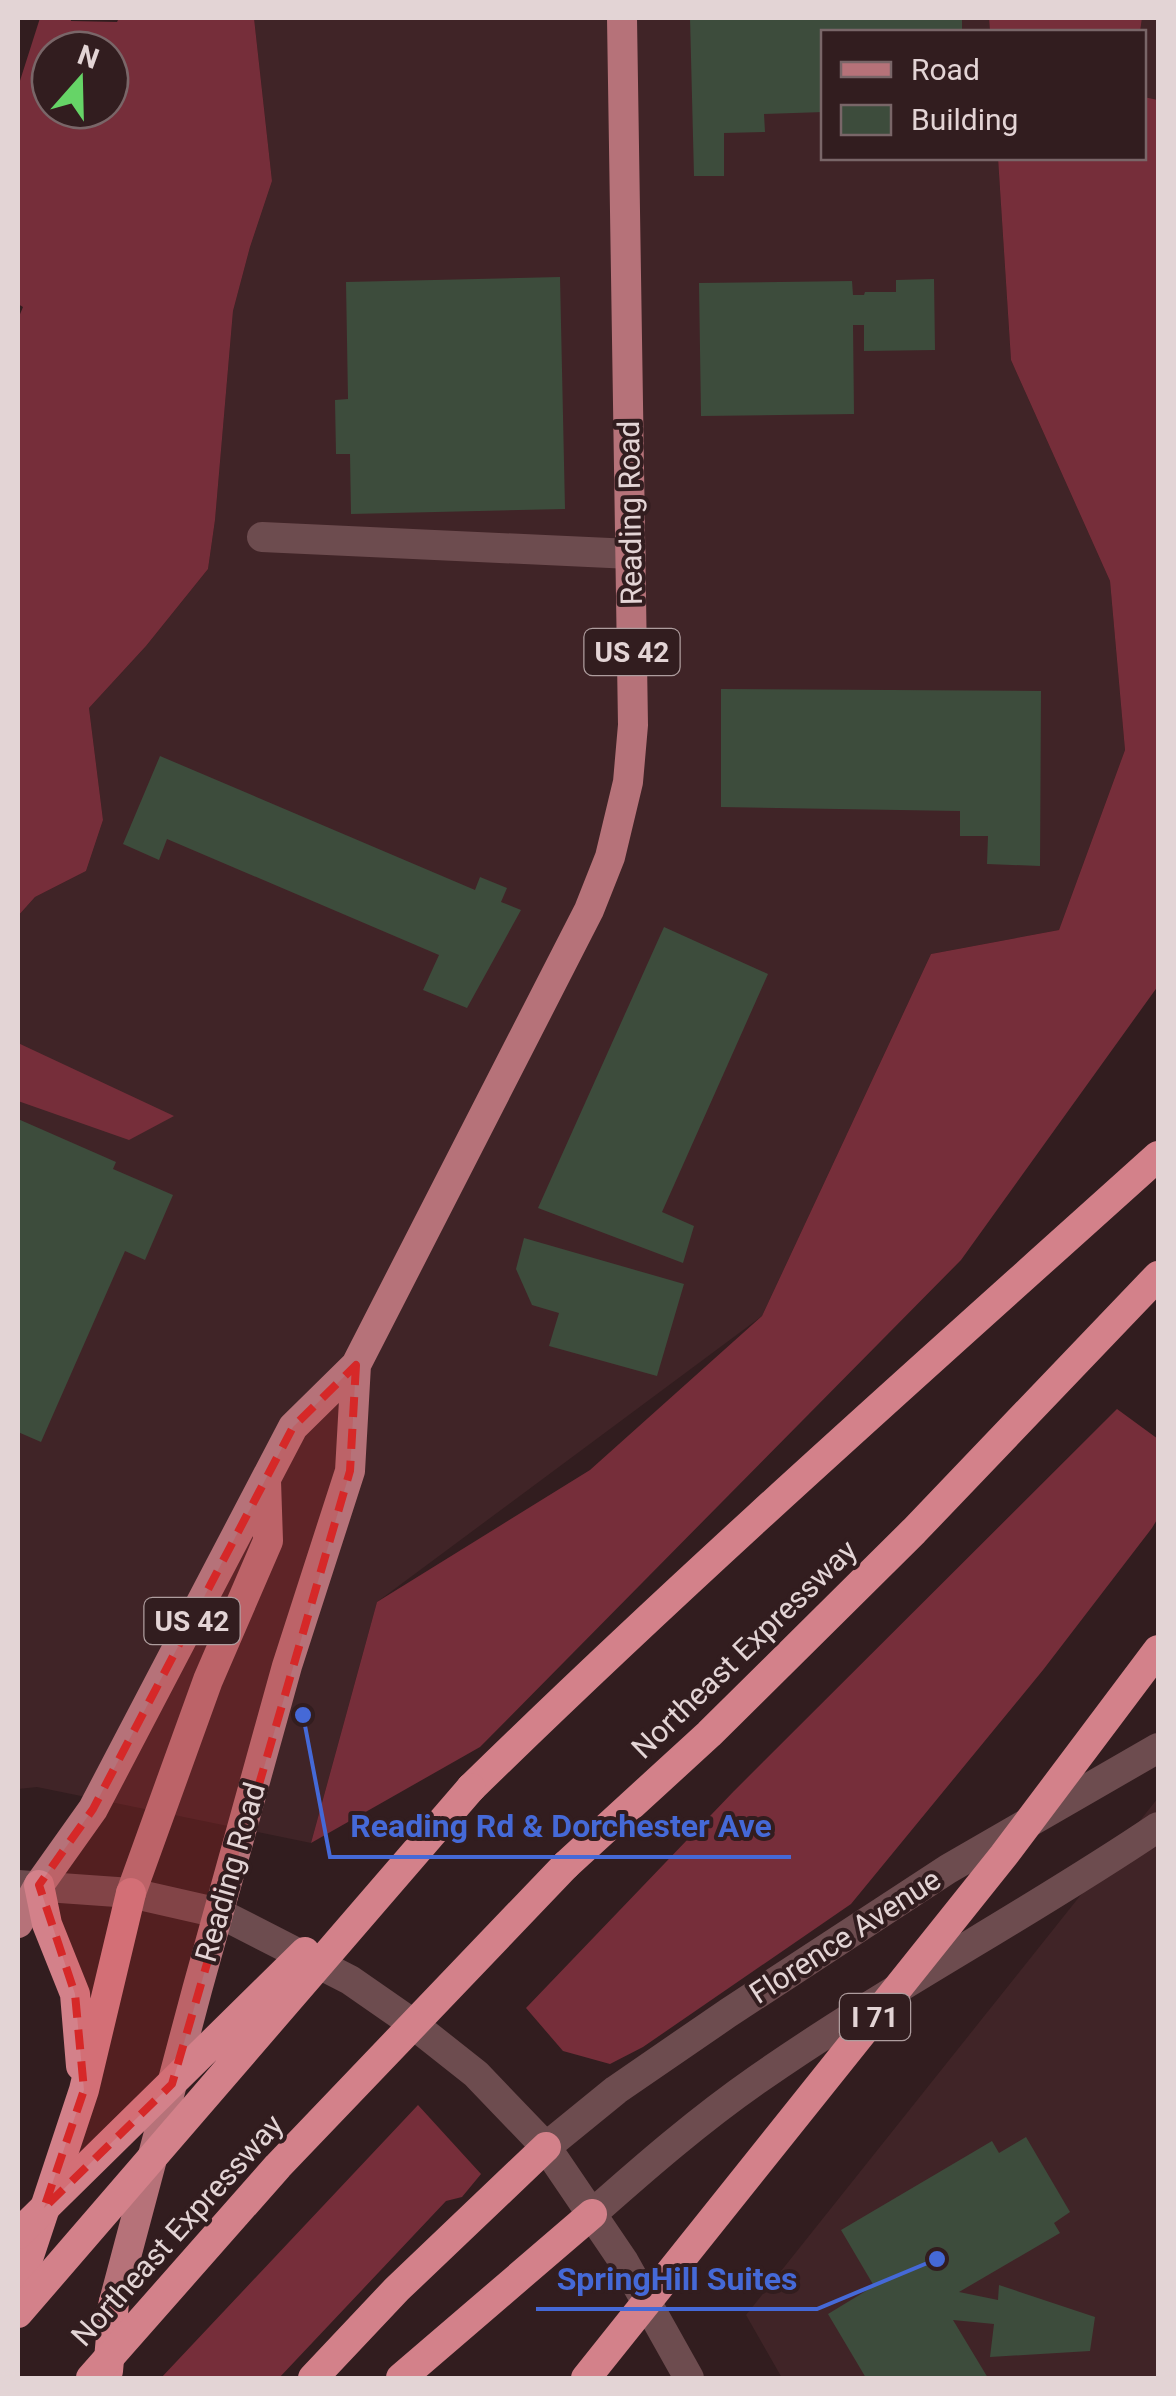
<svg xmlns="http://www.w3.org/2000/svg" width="1176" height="2396" viewBox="0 0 1176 2396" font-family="Roboto,sans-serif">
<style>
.built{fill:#402427}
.forest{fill:#762e3a;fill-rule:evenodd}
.building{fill:#3d4c3c}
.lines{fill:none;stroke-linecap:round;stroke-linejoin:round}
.minor{stroke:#6d4c4f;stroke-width:30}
.major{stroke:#b67279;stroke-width:30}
.highway{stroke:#d3818a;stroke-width:30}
.highway-bridge{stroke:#d3818a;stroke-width:30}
.marked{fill:#d62828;fill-opacity:0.2;stroke:#d62828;stroke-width:8;stroke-dasharray:20 12;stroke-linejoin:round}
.labels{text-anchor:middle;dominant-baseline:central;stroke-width:8;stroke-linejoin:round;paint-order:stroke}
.shield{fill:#321d1f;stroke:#ae9d9e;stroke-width:2.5}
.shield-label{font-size:28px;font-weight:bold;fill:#e3d4d5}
.street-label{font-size:30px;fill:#e3d4d5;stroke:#321d1f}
.leader{fill:none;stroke:#4569d7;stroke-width:4}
.callout-dot{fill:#4569d7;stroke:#321d1f;stroke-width:4}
.callout-label{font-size:32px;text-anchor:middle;font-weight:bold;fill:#4569d7;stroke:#321d1f;stroke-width:8;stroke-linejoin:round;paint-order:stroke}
</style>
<rect width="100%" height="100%" fill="#321d1f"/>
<path class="built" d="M254 18H989L990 32H824V158H998L1011 360 1110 581 1125 750 1059 930 931 954 762 1316 377 1602 311 1843 37 1787 18 1789V916L35 897 86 871 103 820 89 708 146 646 208 569 215 520 233 311 250 247 272 181Z
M1142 18H1158V100L1144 97V32H1140Z
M1158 1798V2378H782L746 2315Z"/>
<path class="forest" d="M40 18H71V21L117 22 119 18H254L272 181 250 247 233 311 215 520 208 569 146 646 89 708 103 820 86 871 35 897 18 916V319L23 307 18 304V87ZM110 50V110H50V50Z
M989 18H1142L1140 32H990Z
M1144 97 1158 100V986L961 1260 480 1747 311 1843 377 1602 590 1470 762 1316 931 954 1059 930 1125 750 1110 581 1011 360 998 158H1144Z
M18 1043 174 1116 129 1140 18 1101Z
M1117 1409 1158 1439V1518L1152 1528 1043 1670 851 1904 643 2047 610 2064 563 2051 526 2008 734 1791Z
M418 2105 481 2174 462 2197 446 2201 279 2378H161Z"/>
<path class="building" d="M690 18H962V32H824V112L764 114 765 132 724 133V176H694Z
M560 277 565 509 351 514 350 454H336L335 400 348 399 346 282Z
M934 279 935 350 864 351V325H853L854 414 701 416 699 283 852 281 853 295H864L865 292H896V280Z
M721 689 1041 691 1040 866 987 864 988 836H960V811L721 807Z
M160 756 475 890 480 877 507 888 501 902 521 910 467 1008 423 990 439 955 167 839 159 860 123 844Z
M664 927 768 974 662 1212 694 1226 683 1263 538 1208Z
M18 1119 116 1162 113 1169 173 1195 145 1260 125 1251 41 1442 18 1432Z
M524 1238 684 1284 657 1376 549 1346 559 1313 532 1305 516 1269Z
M1026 2137 1070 2212 1054 2223 1060 2233 959 2292 998 2300 999 2285 1095 2317 1090 2351 990 2357 994 2324 953 2320 988 2378H866L828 2314 874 2286 841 2230 992 2141 999 2153Z"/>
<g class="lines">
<path class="minor" d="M262 537 631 554
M18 1885 131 1893 219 1913 350 1980 409 2021 476 2074 546 2147 624 2262 689 2378
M546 2147 616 2090 728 2013 948 1869 1158 1748
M592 2214C645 2167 699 2120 758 2079 887 1989 1028 1915 1158 1827"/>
<path class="major" d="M131 1893 208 1680 268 1541 266 1481
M18 1923 39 1885 93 1809 293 1427 356 1365 589 910 610 857 628 782 633 725 622 18
M107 2328 197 1990 287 1666 350 1471 356 1365"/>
<path class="highway" d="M471 1788C694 1570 927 1364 1158 1156
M566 1865 709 1734 914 1531 1158 1276
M39 1885 47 1924 75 1994 81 2066
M18 2289 84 2090 131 1893
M108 2371 114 2302
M313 2378 397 2289 546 2147
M401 2378 592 2214"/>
<path class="highway-bridge" d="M18 2234 305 1952
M18 2313 471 1788
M91 2378 278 2166 566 1865
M586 2378 1004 1855 1158 1650"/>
</g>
<path class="marked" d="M356 1365 350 1471 172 2084 44 2208 84 2090 75 1994 39 1885 93 1809 293 1427Z"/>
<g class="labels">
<g class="shield">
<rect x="584.5" y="629" width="95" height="46" rx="8"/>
<rect x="144.5" y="1598" width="95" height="46" rx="8"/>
<rect x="840" y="1994" width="70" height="46" rx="8"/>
</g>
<g class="shield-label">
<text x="632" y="652">US 42</text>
<text x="192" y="1621">US 42</text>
<text x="875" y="2017">I 71</text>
</g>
<g class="street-label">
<text transform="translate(630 513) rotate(-91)">Reading Road</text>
<text transform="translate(744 1649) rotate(-44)">Northeast Expressway</text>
<text transform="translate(230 1872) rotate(-74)">Reading Road</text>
<text transform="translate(845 1936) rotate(-33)">Florence Avenue</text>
<text transform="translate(177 2230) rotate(-48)">Northeast Expressway</text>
</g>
</g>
<path class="leader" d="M303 1715L330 1857H791M937 2259L817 2309H536"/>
<g class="callout-dot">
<circle cx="303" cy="1715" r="10"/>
<circle cx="937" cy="2259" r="10"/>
</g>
<g class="callout-label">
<text x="561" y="1837">Reading Rd &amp; Dorchester Ave</text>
<text x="677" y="2290">SpringHill Suites</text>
</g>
<rect width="1176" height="2396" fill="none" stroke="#e3d4d5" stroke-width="40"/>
<rect x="821" y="30" width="325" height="130" fill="#321d1f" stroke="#796668" stroke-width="2.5"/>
<rect x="841" y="62" width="50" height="15" fill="#b67279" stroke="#796668" stroke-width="2.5"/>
<text x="911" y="80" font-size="30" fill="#e3d4d5">Road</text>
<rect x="841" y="105" width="50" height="30" fill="#3d4c3c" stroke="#796668" stroke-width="2.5"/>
<text x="911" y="130" font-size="30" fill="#e3d4d5">Building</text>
<g transform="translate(80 80) rotate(20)"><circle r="48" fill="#321d1f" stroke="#796668" stroke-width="2.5"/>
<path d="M0-8L18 38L0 25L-18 38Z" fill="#66d467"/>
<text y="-15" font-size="28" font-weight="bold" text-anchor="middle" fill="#e3d4d5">N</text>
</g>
</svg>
